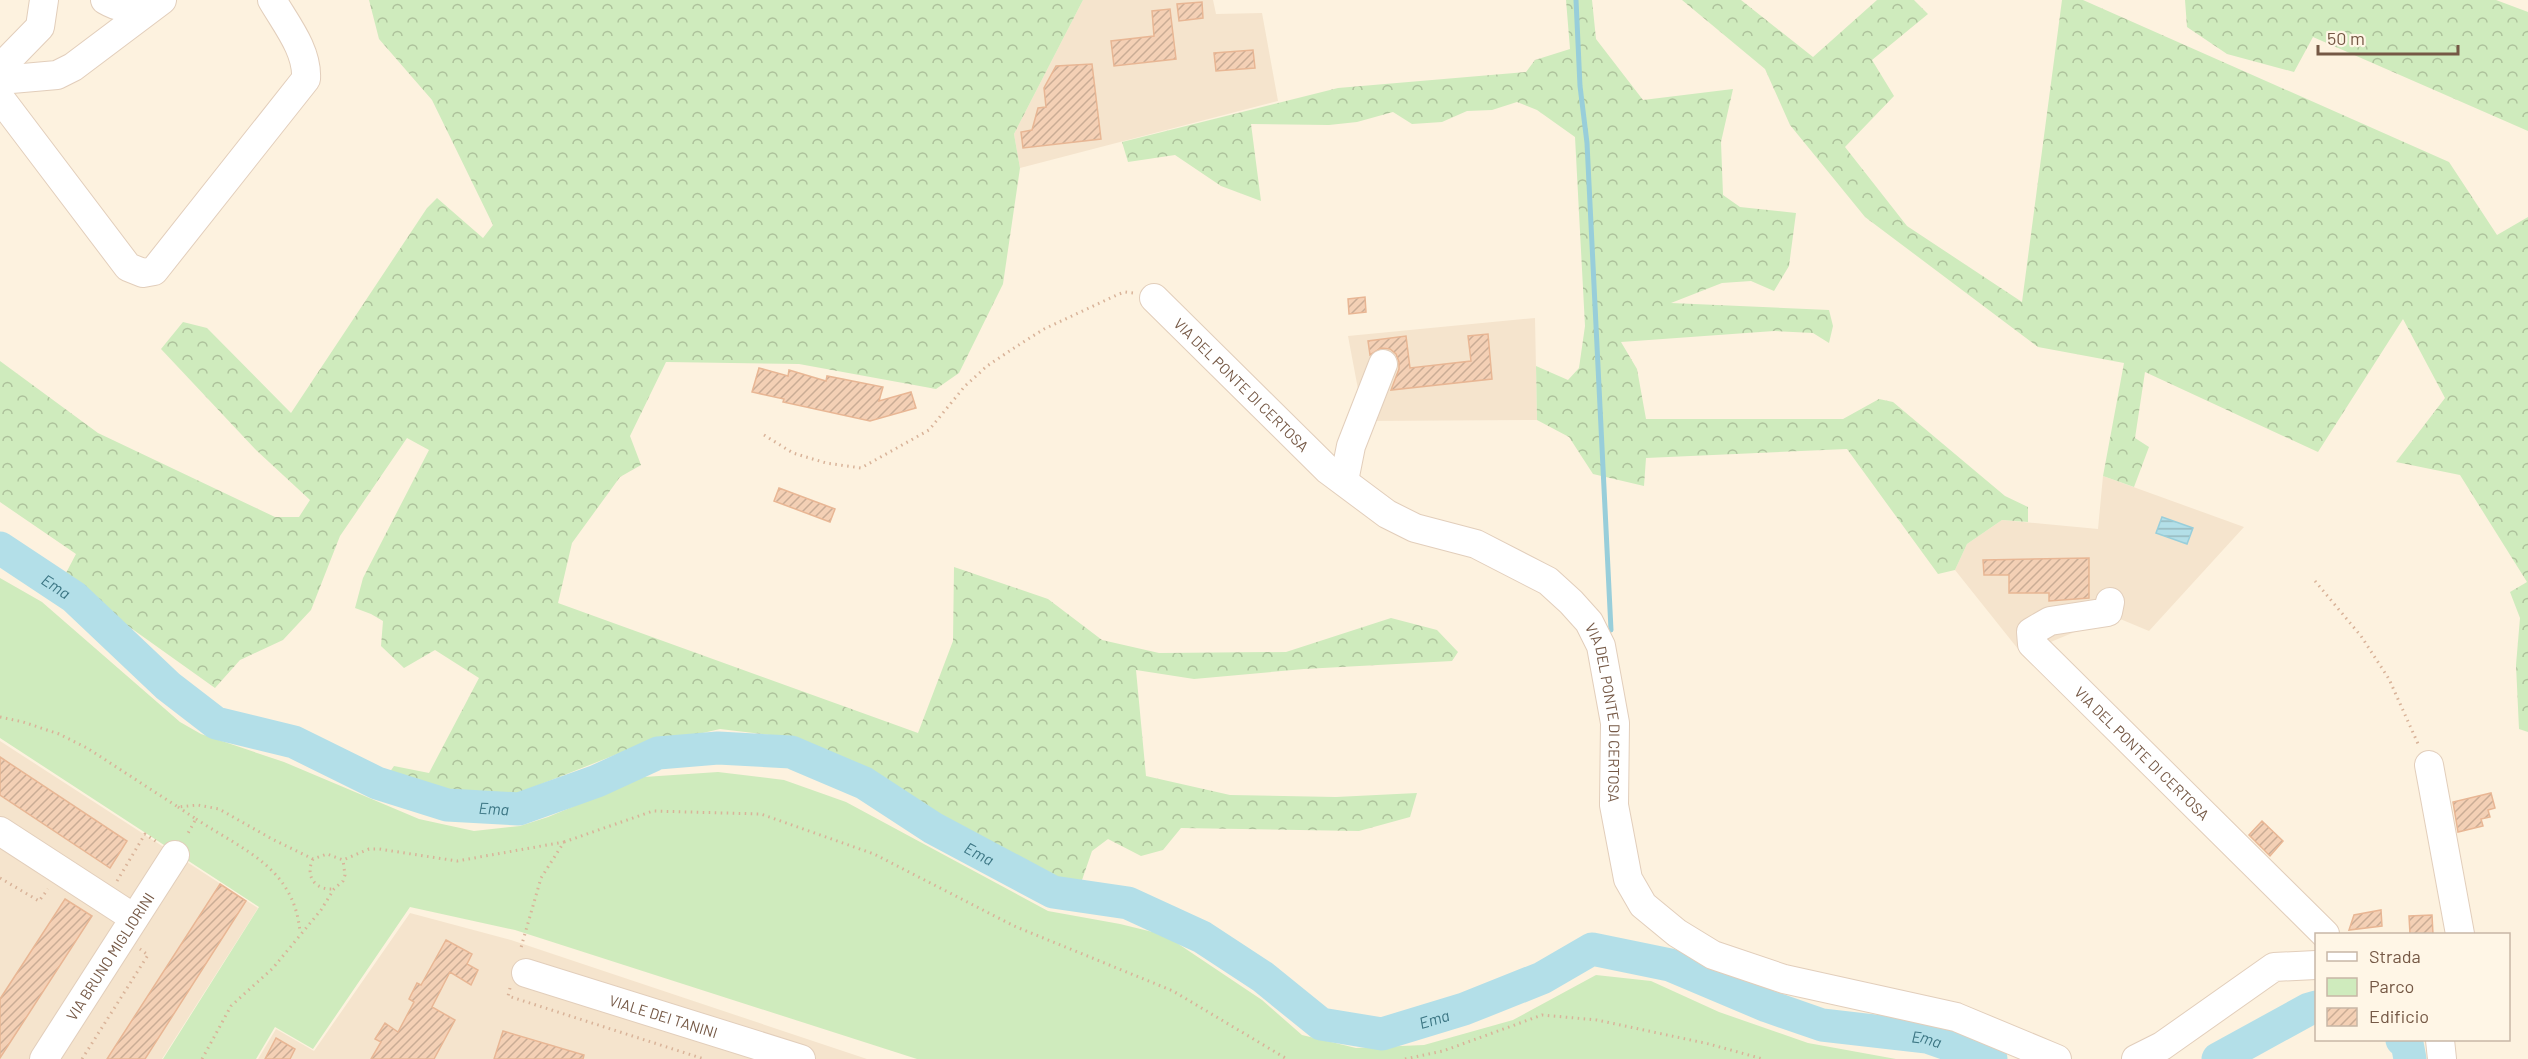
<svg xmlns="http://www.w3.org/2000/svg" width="2528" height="1059" viewBox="0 0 2528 1059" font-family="Barlow,sans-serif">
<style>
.residential{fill:#f5e4cd}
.forest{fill:url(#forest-crowns)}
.park{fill:#cfebbd}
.water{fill:url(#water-rules);stroke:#98ceda;stroke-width:1.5}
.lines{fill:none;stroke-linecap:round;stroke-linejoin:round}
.stream{stroke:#98ceda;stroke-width:5}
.river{stroke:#b3dfe8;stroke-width:33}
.building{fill:url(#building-hatch);stroke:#e8b694;stroke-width:1.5}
.minor-casing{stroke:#e2cebb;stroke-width:30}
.path{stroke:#d9b399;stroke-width:3;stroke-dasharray:1.5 4.5;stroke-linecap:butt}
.minor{stroke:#fff;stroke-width:28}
.labels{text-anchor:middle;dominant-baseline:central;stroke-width:6;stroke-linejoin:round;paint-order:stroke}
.street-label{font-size:15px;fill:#755845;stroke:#fff6e6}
.water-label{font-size:16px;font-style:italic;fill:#3b7583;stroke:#fff6e6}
</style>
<defs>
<pattern id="forest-crowns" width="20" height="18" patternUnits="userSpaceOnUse" patternTransform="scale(1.5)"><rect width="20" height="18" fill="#cfebbd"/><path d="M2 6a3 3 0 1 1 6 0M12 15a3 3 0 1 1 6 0" fill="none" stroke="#adc19b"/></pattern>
<pattern id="water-rules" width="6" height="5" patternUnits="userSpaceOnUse" patternTransform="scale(1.5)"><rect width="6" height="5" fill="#b3dfe8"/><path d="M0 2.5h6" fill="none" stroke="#96b8be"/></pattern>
<pattern id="building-hatch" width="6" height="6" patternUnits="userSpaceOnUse" patternTransform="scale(1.5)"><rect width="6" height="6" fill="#f4d0b5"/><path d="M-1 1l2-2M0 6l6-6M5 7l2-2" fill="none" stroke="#caac95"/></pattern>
</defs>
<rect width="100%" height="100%" fill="#fdf2df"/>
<path class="residential" d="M1083 0H1213L1216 14 1262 13 1278 101 1020 168 1014 134Z
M1535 318 1537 420 1364 421 1348 336Z
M2103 476 2244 527 2149 631 2113 616 2022 654 1955 570 1967 544 2002 520 2098 529Z
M0 741 258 908 162 1059H0Z
M410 913 511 940 867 1059H258L276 1029 314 1051Z"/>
<path class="forest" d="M369 0H1083L1014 134 1020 168 1003 284 959 373 936 389 799 364 666 362 630 436 641 465 620 477 572 543 558 603 918 733 953 641 954 567 1048 599 1102 640 1159 653 1286 652 1391 618 1437 630 1458 652 1452 661 1304 669 1194 679 1136 670 1146 776 1230 795 1336 797 1417 793 1410 817 1359 831 1181 828 1163 850 1141 856 1108 839 1092 851 1082 880 1050 878 920 803 786 737 720 729 625 751 511 796 472 797 426 789 387 776 394 766 429 773 479 678 435 650 404 668 381 646 383 621 371 614 355 608 363 578 429 450 407 438 340 536 311 610 283 640 240 660 215 688 114 616 66 573 76 554 0 502V361L98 433 275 517H299L310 500 256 450 161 349 183 322 207 328 291 413 427 208 437 198 483 238 493 225 432 100 379 39Z
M1566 0H1592L1596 39 1643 100 1733 89 1721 142 1723 195 1740 207 1796 213 1789 266 1774 291 1751 281 1722 283 1671 303 1829 310 1833 326 1829 343 1813 333 1774 331 1621 342 1637 369 1646 419H1843L1879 399 1893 402 2005 496 2028 507V522L2002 520 1967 544 1955 570 1938 574 1847 449 1646 458 1644 486 1593 474 1569 437 1537 420 1536 366 1568 380 1579 368 1585 326 1575 137 1537 110 1517 102 1492 110 1467 111 1442 122 1412 124 1393 112 1357 122 1329 125 1251 124 1261 201 1221 186 1175 155 1128 162 1122 142 1338 88 1526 72 1535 60 1570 49Z
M1682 0H1741L1813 57 1877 0H1914L1928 14 1872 60 1894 96 1845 147 1907 226 2022 302 2062 0H2083L2449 162 2497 235 2528 217V732L2519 729 2516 665 2520 618 2510 592 2527 582 2460 475 2396 462 2445 398 2403 319 2318 452 2145 372 2135 438 2149 447 2134 487 2103 476 2124 363 2038 347 1865 217 1790 125 1765 69Z
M2185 0H2496L2528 12V131L2313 37 2294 72 2227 54 2187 27Z"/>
<path class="park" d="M0 578 42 602 180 722 201 734 284 762 419 819 474 831 520 826 548 817 644 777 718 772 784 780 846 802 1048 911 1120 924 1165 935 1262 1000 1302 1035 1356 1048 1424 1045 1513 1020 1596 975 1651 981 1719 1012 1808 1043 1896 1059H917L515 930 410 907 313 1049 275 1027 256 1059H163L259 907 0 738Z"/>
<path class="water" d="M2162 517 2193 528 2187 544 2156 533Z"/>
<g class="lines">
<path class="stream" d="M1576 0 1580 86 1587 143 1611 630"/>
<g class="river">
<path id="s1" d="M0 548 74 597 168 686 216 723 294 742 377 783 447 805 519 809 597 781 658 753 718 748 791 752 864 783 933 828 1053 892 1128 903 1202 937 1263 977 1321 1024 1382 1034 1464 1009 1542 978 1592 949 1670 965 1767 1006 1822 1025 1927 1037 1991 1059"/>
<path d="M2402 1040 2407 1043 2410 1059"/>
<path d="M2218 1059 2309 1009 2316 1007"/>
</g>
</g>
<path class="building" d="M1202 2 1203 18 1179 21 1177 4Z
M1170 9 1176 59 1114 66 1111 41 1154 36 1152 11Z
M1253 50 1255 68 1216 71 1214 53Z
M1092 64 1101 139 1023 148 1021 132 1032 130 1038 108 1046 107 1044 88 1056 66Z
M1365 297 1366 312 1349 314 1348 299Z
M1488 334 1492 379 1391 390 1399 369V362L1396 354 1390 349 1381 348 1370 355 1368 341 1406 336 1410 368 1471 361 1468 336Z
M759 368 788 376 789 370 826 381 827 376 883 387 879 401 911 392 916 408 870 421 783 402 784 399 752 392Z
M779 488 835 509 830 522 774 501Z
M2089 558V598L2049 601V593H2009V575H1984L1983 560Z
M0 757 127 841 110 868 0 795Z
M2491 793 2495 808 2488 810 2490 817 2481 819 2483 826 2458 832 2453 802Z
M2262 821 2283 841 2270 856 2249 835Z
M220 884 246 901 145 1059H107Z
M65 899 92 916 0 1058V999Z
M2381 910 2382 926 2349 930 2354 915Z
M2432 915 2433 934H2410L2409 916Z
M446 940 472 954 467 964 478 970 471 985 450 972 432 1007 455 1020 434 1059H371L381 1042 375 1039 385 1023 398 1032 414 1002 409 999 417 983 421 985Z
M503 1031 584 1055 583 1059H494Z
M276 1038 295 1049 290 1059H265Z"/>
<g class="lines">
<g class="minor-casing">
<g id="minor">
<path d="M105 0C117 7 123 9 134 0"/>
<path d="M0 68 40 27 44 0"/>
<path d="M0 80 57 75 73 67 162 0"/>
<path d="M0 98 128 267 143 273 154 271 306 79C308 51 286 24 272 0"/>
<path id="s2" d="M1154 298 1328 470 1387 514 1415 528 1476 544 1548 581 1571 602 1589 622 1601 646 1615 723 1614 805 1628 879 1643 905 1677 933 1713 955 1784 979 1956 1017 2057 1059"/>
<path d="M1344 481 1351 446 1383 364"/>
<path id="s3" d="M2110 602 2108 612 2050 621 2031 632 2032 644 2325 934"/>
<path d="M2429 765 2460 934"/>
<path d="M0 831 134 918"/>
<path id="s4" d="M526 973 801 1059"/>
<path d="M2440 1040 2442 1059"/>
<path id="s5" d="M44 1059 175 855"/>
<path d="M2136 1059 2162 1046 2274 967 2316 965"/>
</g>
</g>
<path class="path" d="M764 435 793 453 826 463 861 468 929 430 965 386 987 366 1017 346 1044 329 1119 294 1125 292 1133 293
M2315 581 2361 636 2389 679 2419 746
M0 717 23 722 59 734 87 748 178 807 198 805 219 809 272 839 313 859 327 854 343 860 369 849H379L457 861 564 842 541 878 520 951
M178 807 196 819 187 835
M196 819C245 851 294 868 300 932
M564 842 653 811 761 814 874 854 1014 926 1173 991 1287 1059
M313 859C305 875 314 890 333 889
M0 878 39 901 48 889
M117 881 145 834 157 842
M510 988 508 996 704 1059
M82 1059 148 955 140 949
M202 1059 231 1006 273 968 321 910 334 889 343 881 345 875 343 860
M1405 1059 1443 1051 1542 1015 1597 1020 1709 1044 1763 1059"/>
<use href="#minor" class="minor"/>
</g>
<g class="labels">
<g class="street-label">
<text stroke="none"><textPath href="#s2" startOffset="123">VIA DEL PONTE DI CERTOSA</textPath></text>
<text stroke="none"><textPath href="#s2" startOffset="645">VIA DEL PONTE DI CERTOSA</textPath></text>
<text stroke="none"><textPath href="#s3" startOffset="258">VIA DEL PONTE DI CERTOSA</textPath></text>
<text stroke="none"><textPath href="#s5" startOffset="122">VIA BRUNO MIGLIORINI</textPath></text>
<text stroke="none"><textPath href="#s4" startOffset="144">VIALE DEI TANINI</textPath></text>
</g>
<g class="water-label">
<text stroke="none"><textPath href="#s1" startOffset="68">Ema</textPath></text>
<text stroke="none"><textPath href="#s1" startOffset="572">Ema</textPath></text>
<text stroke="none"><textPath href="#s1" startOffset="1095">Ema</textPath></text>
<text stroke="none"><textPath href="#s1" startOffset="1599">Ema</textPath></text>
<text stroke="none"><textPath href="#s1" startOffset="2121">Ema</textPath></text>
</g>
</g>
<rect x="2315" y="933" width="195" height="108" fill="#fff6e6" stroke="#c8b7a6" stroke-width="1.5"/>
<rect x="2327" y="952" width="30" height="9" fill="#ffffff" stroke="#c8b7a6" stroke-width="1.5"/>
<text x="2369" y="963" font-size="18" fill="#755845">Strada</text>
<rect x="2327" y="978" width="30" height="18" fill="#cfebbd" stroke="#c8b7a6" stroke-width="1.5"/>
<text x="2369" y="993" font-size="18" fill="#755845">Parco</text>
<rect x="2327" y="1008" width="30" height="18" fill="url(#building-hatch)" stroke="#c8b7a6" stroke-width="1.5"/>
<text x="2369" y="1023" font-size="18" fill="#755845">Edificio</text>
<path d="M2318 45v9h140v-9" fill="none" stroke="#755845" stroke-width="3"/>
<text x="2327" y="45" font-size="18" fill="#755845" stroke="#fff6e6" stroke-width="4.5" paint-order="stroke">50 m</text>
</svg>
